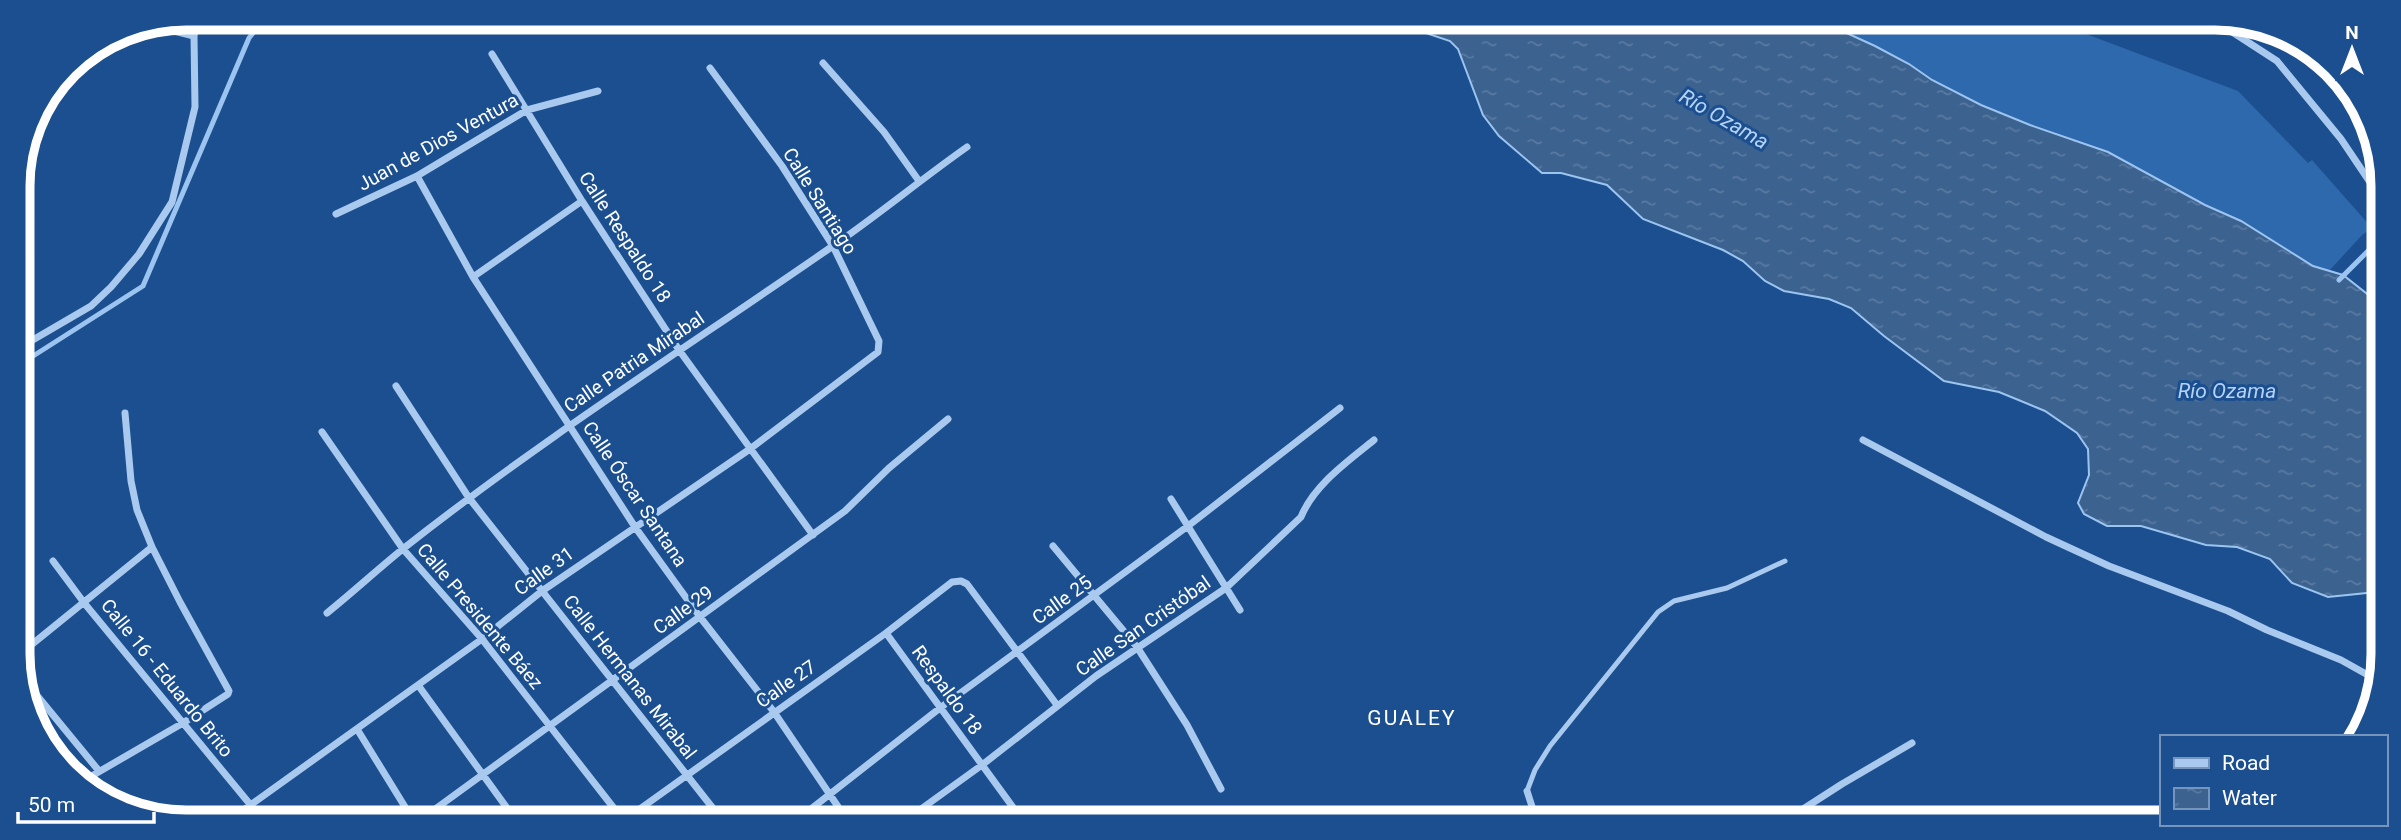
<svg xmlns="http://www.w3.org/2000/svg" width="2401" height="840" viewBox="0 0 2401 840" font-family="Roboto,sans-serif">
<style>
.grass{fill:#2e69ad}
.water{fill:url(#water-ripples);stroke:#9cc4f0;stroke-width:2}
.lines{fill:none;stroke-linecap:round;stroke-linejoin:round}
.stream{stroke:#9cc4f0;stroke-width:5}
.lane{stroke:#a9c9ee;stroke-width:5}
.street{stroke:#a9c9ee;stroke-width:7}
.labels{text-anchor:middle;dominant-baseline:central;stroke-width:6;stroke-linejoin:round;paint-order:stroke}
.street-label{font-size:19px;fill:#fff;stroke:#1b4f8f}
.water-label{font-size:21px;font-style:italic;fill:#b5d3f5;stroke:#1b4f8f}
.neighbourhood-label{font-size:21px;letter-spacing:2px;fill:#fff;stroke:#1b4f8f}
.rim{fill:none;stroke:#fff;stroke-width:9}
</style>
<defs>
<pattern id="water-ripples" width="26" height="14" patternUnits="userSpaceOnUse" patternTransform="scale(1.75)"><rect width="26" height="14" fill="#3c6290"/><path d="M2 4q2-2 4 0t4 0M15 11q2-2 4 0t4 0" fill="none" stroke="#597aa1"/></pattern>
</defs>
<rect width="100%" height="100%" fill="#1b4f8f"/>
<path class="grass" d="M1827 24 2062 25 2238 91 2308 163 2312 160 2372 228 2362 235 2329 271 2313 266 2241 221 2205 205 2108 152 2030 125 1981 105 1932 80 1909 64 1875 46Z"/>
<path class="water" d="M1364 22 1827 24 1875 46 1909 64 1932 80 1981 105 2030 125 2108 152 2205 205 2241 221 2313 266 2343 275 2380 304 2376 592 2328 597 2292 583 2270 559 2237 547 2206 545 2141 526H2107L2084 514 2078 503 2089 475 2088 449 2077 433 2045 411 1999 392 1944 381 1884 336 1851 308 1829 299 1784 291 1765 281 1743 261 1723 250 1643 219 1607 185 1561 173H1542L1499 136 1483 115 1458 49 1450 41 1402 25Z"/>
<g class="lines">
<path class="stream" d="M2339 280 2381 238
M19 365 143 286 249 38 265 18"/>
<path class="lane" d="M1527 791 1535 770 1550 746 1658 612 1674 601 1727 588 1785 561"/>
<path class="street" d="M150 25 194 36
M2223 26 2277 61 2341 139 2382 200
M492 54 582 201 679 350 813 535
M823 63 884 132 919 181
M417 176 473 277 635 527 700 617 774 712 845 817
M336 214 417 176 527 110 598 91
M473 277 582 201
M19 348 91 306 111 287 139 254 172 202 195 107 194 36 198 18
M396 386 469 498 719 816
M322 432 403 549 482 639 620 816
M1863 440 2046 537 2109 566 2228 611 2267 630 2341 660 2375 679
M1171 499 1240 610
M1053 546 1137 647 1187 725 1221 789
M53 561 85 604 258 814
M327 613C353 592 378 569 404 548 541 440 687 347 830 248 877 216 920 180 967 147
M886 633 1020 817
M20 654 152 547
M21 676 99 771
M418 685 512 815
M357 729 410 815
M83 781 183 723 228 694 229 691 180 602 152 547 137 510 131 481 125 413
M1527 791 1536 819
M238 814 482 639 542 591 750 449 878 352 879 341 833 246 782 166 710 68
M427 815 845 511 889 468 948 419
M630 816 886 633 952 582 961 581 967 584 1057 705
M802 816 940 708 1188 526 1340 408
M910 817 982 765 1096 676 1226 588 1301 517C1314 485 1347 462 1374 440
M1786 820 1842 784 1912 743
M1997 821 2010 813"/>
</g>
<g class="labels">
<g class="street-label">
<text transform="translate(438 142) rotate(-29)">Juan de Dios Ventura</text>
<text transform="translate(820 201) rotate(58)">Calle Santiago</text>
<text transform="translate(625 237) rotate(57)">Calle Respaldo 18</text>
<text transform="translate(634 362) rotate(-34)">Calle Patria Mirabal</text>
<text transform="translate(635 494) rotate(56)">Calle Óscar Santana</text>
<text transform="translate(544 571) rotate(-36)">Calle 31</text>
<text transform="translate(1062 600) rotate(-36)">Calle 25</text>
<text transform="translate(683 610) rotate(-36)">Calle 29</text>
<text transform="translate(480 616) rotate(50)">Calle Presidente Báez</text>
<text transform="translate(1143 626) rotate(-35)">Calle San Cristóbal</text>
<text transform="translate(630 677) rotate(52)">Calle Hermanas Mirabal</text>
<text transform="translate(167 678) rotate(51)">Calle 16 - Eduardo Brito</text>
<text transform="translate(786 684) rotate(-35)">Calle 27</text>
<text transform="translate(947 690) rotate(54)">Respaldo 18</text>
</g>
<g class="water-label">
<text transform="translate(1724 119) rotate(30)">Río Ozama</text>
<text x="2227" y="391">Río Ozama</text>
</g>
<g class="neighbourhood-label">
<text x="1412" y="718">GUALEY</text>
</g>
</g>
<path d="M0 0H2401V840H0ZM186 30H2215A156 156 0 0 1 2371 186V654A156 156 0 0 1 2215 810H186A156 156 0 0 1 30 654V186A156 156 0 0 1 186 30Z" fill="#1b4f8f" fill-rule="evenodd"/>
<path class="rim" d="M186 30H2215A156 156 0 0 1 2371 186V654A156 156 0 0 1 2215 810H186A156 156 0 0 1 30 654V186A156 156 0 0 1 186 30Z"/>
<rect x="2160" y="735" width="228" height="91" fill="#1b4f8f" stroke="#7695bc" stroke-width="2"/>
<rect x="2174" y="758" width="35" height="10" fill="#a9c9ee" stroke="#7695bc" stroke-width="2"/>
<text x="2222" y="770" font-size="21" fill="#ffffff">Road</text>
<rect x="2174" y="788" width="35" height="21" fill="url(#water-ripples)" stroke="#7695bc" stroke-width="2"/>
<text x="2222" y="805" font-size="21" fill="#ffffff">Water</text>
<g transform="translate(2352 49)" stroke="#1b4f8f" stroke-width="5" paint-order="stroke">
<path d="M0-5L12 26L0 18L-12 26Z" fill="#ffffff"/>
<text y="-10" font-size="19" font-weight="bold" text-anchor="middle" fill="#ffffff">N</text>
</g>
<path d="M18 812v10h136v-10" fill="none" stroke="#ffffff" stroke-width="3.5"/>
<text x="28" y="812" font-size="21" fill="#ffffff" stroke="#1b4f8f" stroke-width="5" paint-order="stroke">50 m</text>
</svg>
